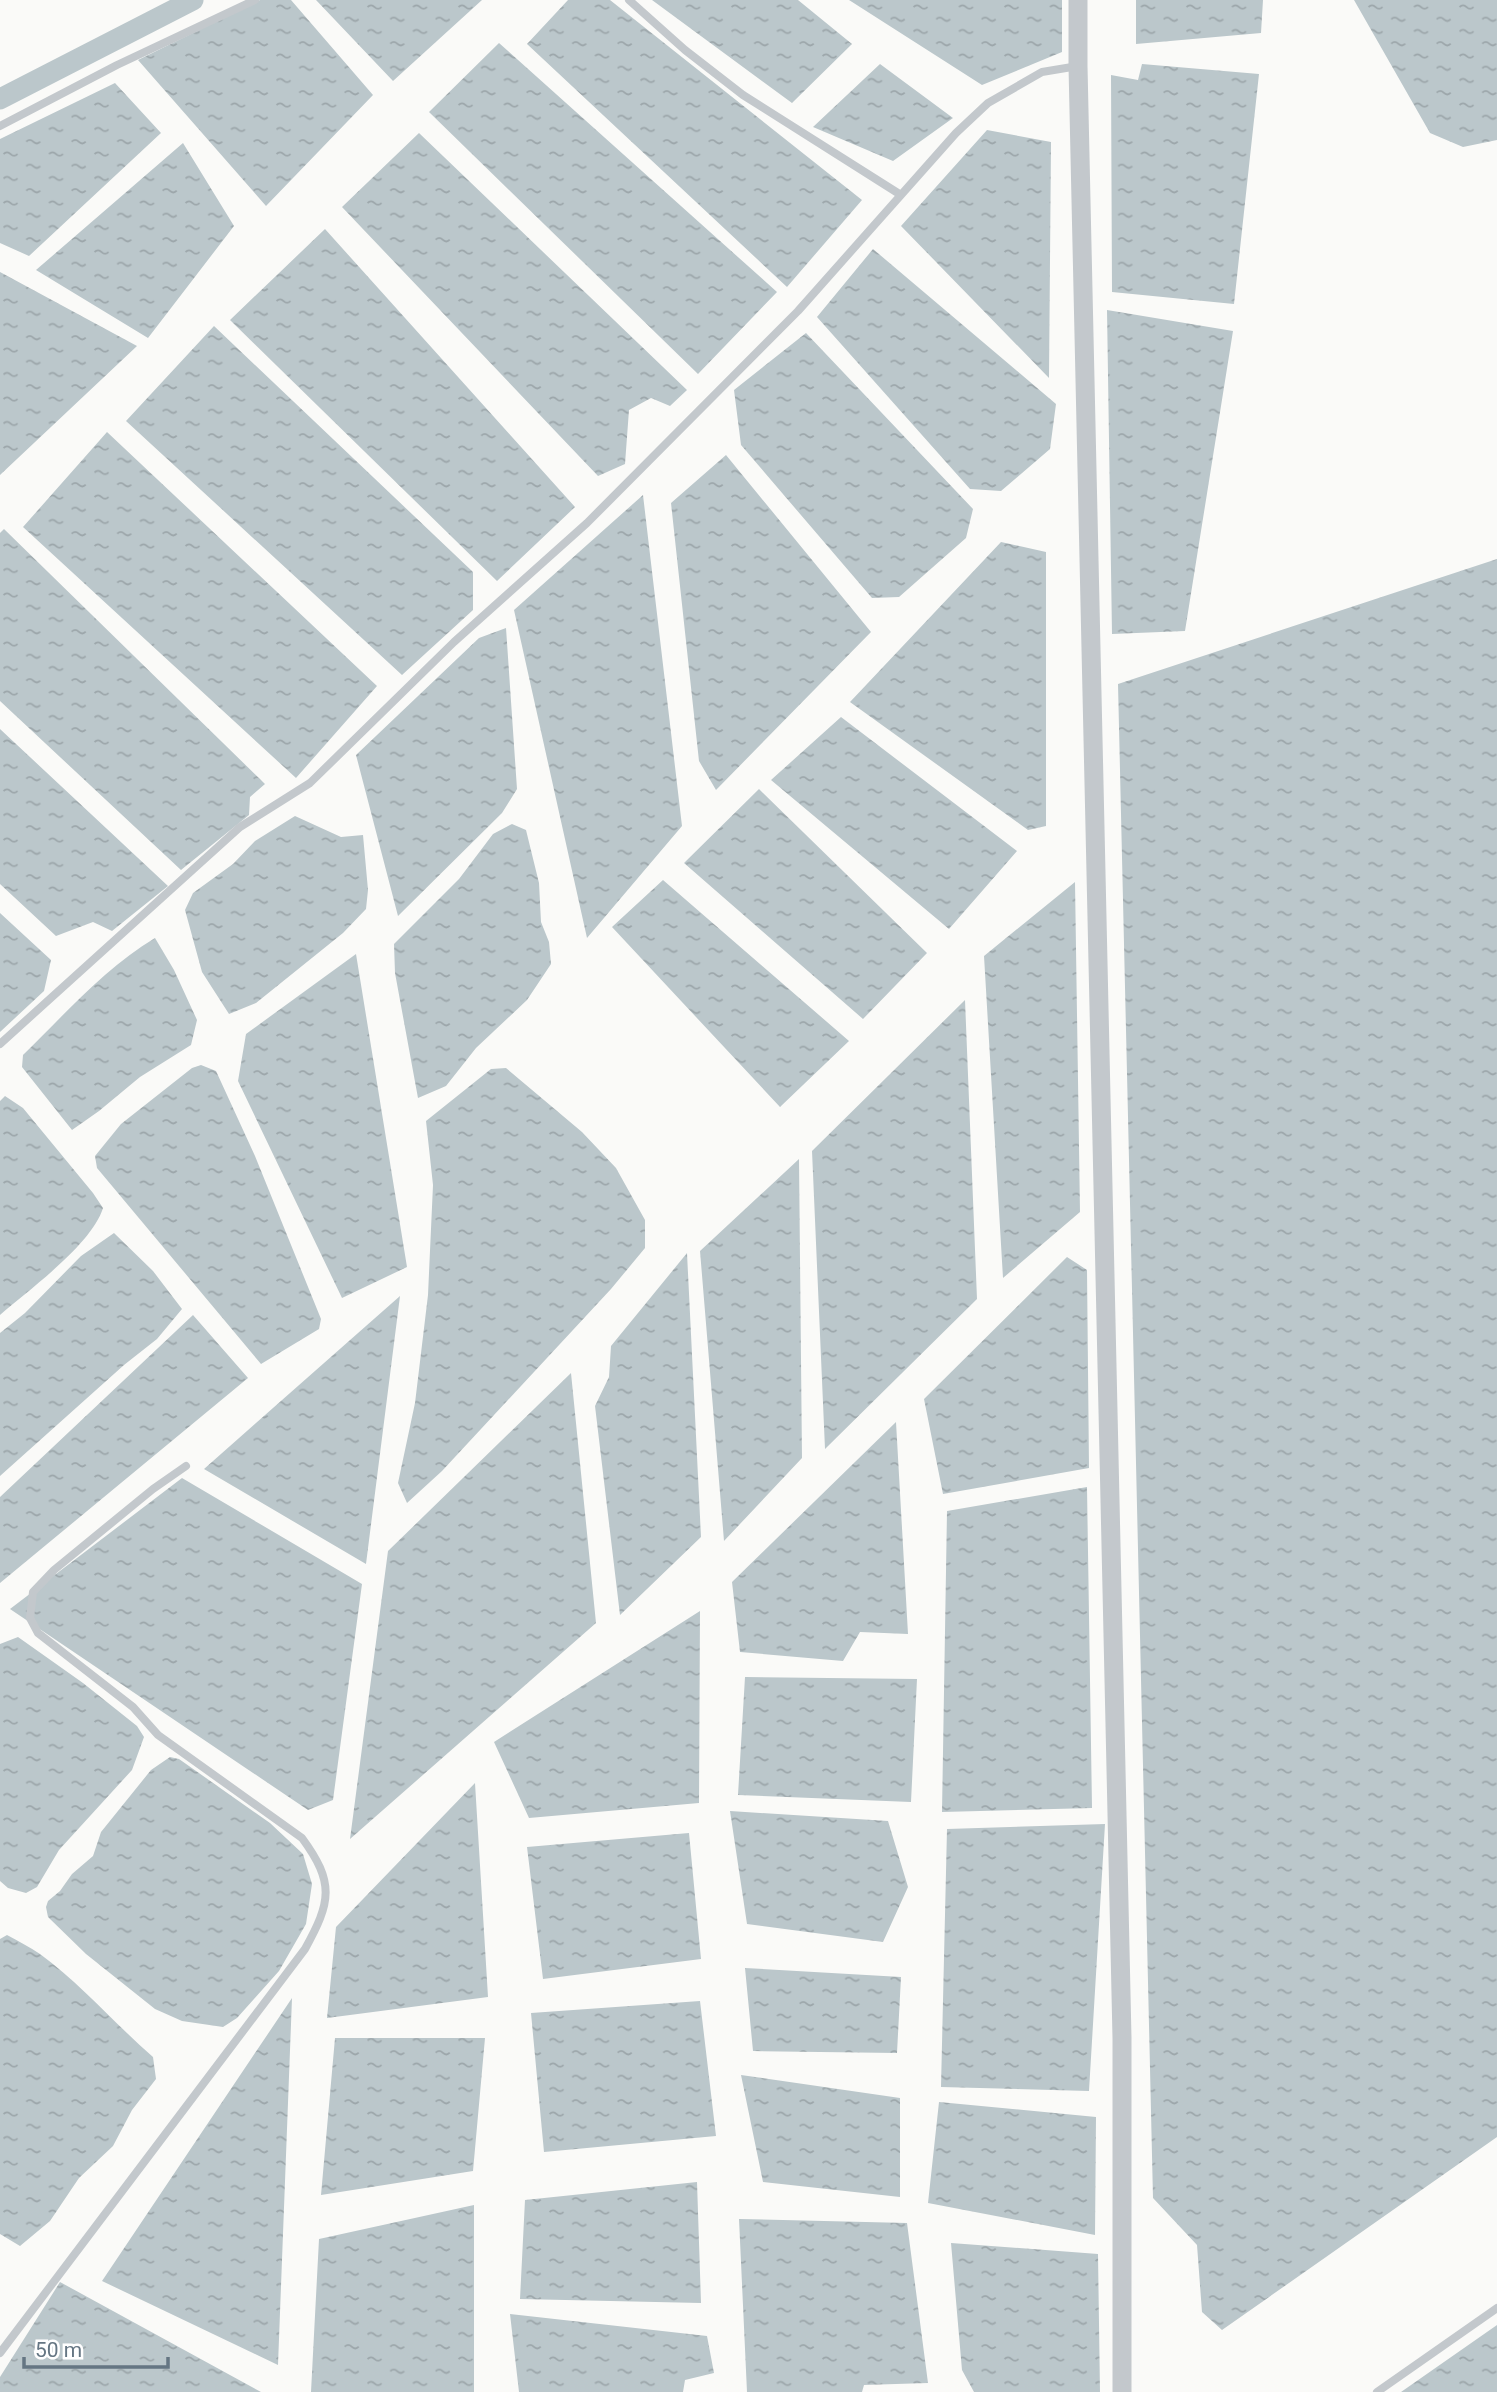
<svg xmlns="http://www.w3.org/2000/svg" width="1497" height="2392" viewBox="0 0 1497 2392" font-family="Roboto,sans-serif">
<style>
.water{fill:url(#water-ripples)}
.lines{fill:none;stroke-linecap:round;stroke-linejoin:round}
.canal{stroke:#bbc7cb;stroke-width:21}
.service{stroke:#c3c8cc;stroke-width:8}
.tertiary{stroke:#c3c8cc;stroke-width:19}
</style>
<defs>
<pattern id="water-ripples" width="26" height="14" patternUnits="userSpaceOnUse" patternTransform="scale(1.75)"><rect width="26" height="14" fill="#bbc7cb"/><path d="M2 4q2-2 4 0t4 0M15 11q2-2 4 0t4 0" fill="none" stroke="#9ca6aa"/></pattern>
</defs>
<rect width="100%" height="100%" fill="#fafaf8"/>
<path class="water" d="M260 0H291L373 95 266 206 138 60Z
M316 0H482L393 81Z
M568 0H610L862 200 787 287 527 44Z
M652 0H798L852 44 792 103Z
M849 0H1062V52L982 85Z
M1136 0H1263L1261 33 1136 44Z
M1354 0H1497V140L1463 147 1430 133Z
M499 43 777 292 698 374 429 112Z
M880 64 953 118 893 161 813 127Z
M1142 64 1259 74 1234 304 1112 292 1111 75 1138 80Z
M115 83 161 133 29 256 0 243V139Z
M987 130 1051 142 1049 378 901 226Z
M419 133 687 390 670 406 651 398 629 410 625 464 598 476 342 207Z
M183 143 234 226 148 338 36 270Z
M325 229 575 507 497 581 230 320Z
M873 249 1056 404 1050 449 1001 491 970 489 817 317Z
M0 272 137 346 0 475Z
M1107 310 1233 331 1185 631 1112 634Z
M214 326 473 572V610L402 675 126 421Z
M806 333 973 509 966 538 899 597 872 598 741 445 734 390Z
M107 432 377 686 296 778 23 527Z
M726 455 871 632 716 790 699 761 671 503Z
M643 495 682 826 587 938 514 610Z
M4 529 265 784 250 797 249 815 181 870 0 701V533Z
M1001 542 1046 552V826L1028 830 850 702Z
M1497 559V2137L1222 2330 1202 2312 1197 2245 1153 2198 1118 684Z
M506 628 517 789 502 813 398 916 356 755 479 638Z
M841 717 1017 851 949 929 771 780Z
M0 729 168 886 112 931 93 922 56 936 0 884Z
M759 789 927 953 863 1019 684 863Z
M295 816 341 837 363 835 368 890 366 909 343 933 256 1003 229 1014 202 972 185 910 193 893 233 864 255 841Z
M512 824 526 830 539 883 541 922 549 942 551 964 527 1000 476 1048 446 1086 418 1098 395 973 394 944 459 879 493 834Z
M663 880 849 1041 780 1107 612 927Z
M1075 882 1080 1212 1003 1278 984 956Z
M0 913 51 960 44 991 0 1032Z
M155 938 174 970 197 1020 191 1045 140 1077 99 1111 72 1130 22 1067 23 1055C64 1015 105 968 155 938Z
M356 954 407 1267 342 1298 238 1081 246 1034Z
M965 1000 977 1299 825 1449 812 1151Z
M201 1065 216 1071 255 1156 321 1319 319 1329 261 1364 97 1168 95 1156 121 1124 192 1068Z
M506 1068 582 1132 616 1168 645 1220V1248L611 1289 442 1471 407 1503 398 1483 415 1403 428 1295 433 1185 426 1121 491 1069Z
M5 1096 23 1108 93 1193 103 1208C92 1244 30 1289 0 1315V1101Z
M799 1159 802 1458 724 1541 700 1251Z
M114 1233 153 1271 182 1309 157 1339 124 1365 0 1476V1333L25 1313 81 1256Z
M687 1253 701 1537 620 1615 595 1406 609 1377 611 1346Z
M1067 1257 1087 1270 1089 1468 943 1494 924 1399Z
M400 1296 366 1564 204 1469Z
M193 1315 248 1378 0 1583V1497Z
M571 1373 596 1623 350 1839 388 1551Z
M896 1422 908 1634 860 1632 843 1661 740 1652 732 1582Z
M182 1478 362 1584 333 1800 308 1810 10 1609Z
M1087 1487 1092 1808 942 1812 947 1511Z
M700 1611 699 1803 529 1818 494 1742Z
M18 1637 83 1683 137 1726 144 1737 132 1770 59 1850 37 1887 26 1893 8 1888 0 1881V1644Z
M745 1677 917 1679 911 1802 738 1795Z
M170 1757 179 1759 270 1823 303 1854 312 1884 306 1924 279 1971 237 2018 223 2027 182 2021 155 2009 86 1954 48 1917 46 1907 48 1901 60 1891 72 1874 93 1856 101 1832 151 1770Z
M475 1783 488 1997 327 2018 336 1927Z
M730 1811 888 1821 908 1887 883 1942 747 1924Z
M1105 1824 1089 2091 941 2087 947 1829Z
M689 1833 701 1959 543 1979 527 1847Z
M7 1935C18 1941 30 1947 40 1954 81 1984 115 2024 153 2057L156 2079 132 2110 113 2146 79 2178 50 2221 20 2246 0 2234V1939Z
M745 1968 901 1977 897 2053 753 2051Z
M292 1998 278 2365 102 2281Z
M700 2001 716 2136 544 2152 531 2013Z
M335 2038H485L473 2171 321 2195Z
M741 2075 900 2098V2197L763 2182Z
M939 2102 1096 2117 1095 2235 928 2203Z
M697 2182 701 2303 520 2299 525 2200Z
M474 2205V2392H311L319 2239Z
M739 2219 907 2223 928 2383 864 2385 862 2392H747Z
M951 2243 1098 2254 1100 2392H974L962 2370Z
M60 2282 261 2392H0V2377Z
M510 2314 707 2336 714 2373 685 2380 683 2392H519Z
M1497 2325V2392H1401Z"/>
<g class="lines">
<path class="canal" d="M0 99 193 0"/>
<path class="service" d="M629 0 685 50 743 95 901 195
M0 126 117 65 255 0
M0 1044 240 827 310 783 454 642 587 523 798 311 956 133 988 103 1042 72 1078 66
M0 2353 305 1949C331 1902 335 1883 302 1838L158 1735 133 1707 38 1633 30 1618 33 1592 54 1570 153 1489 186 1466
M1377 2392 1497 2308"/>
<path class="tertiary" d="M1078 0V66L1122 2038V2392"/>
</g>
<path d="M24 2357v10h144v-10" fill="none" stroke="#657683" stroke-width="3.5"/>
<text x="35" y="2357" font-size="21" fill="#657683" stroke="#ffffff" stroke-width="5" paint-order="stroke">50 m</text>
</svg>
